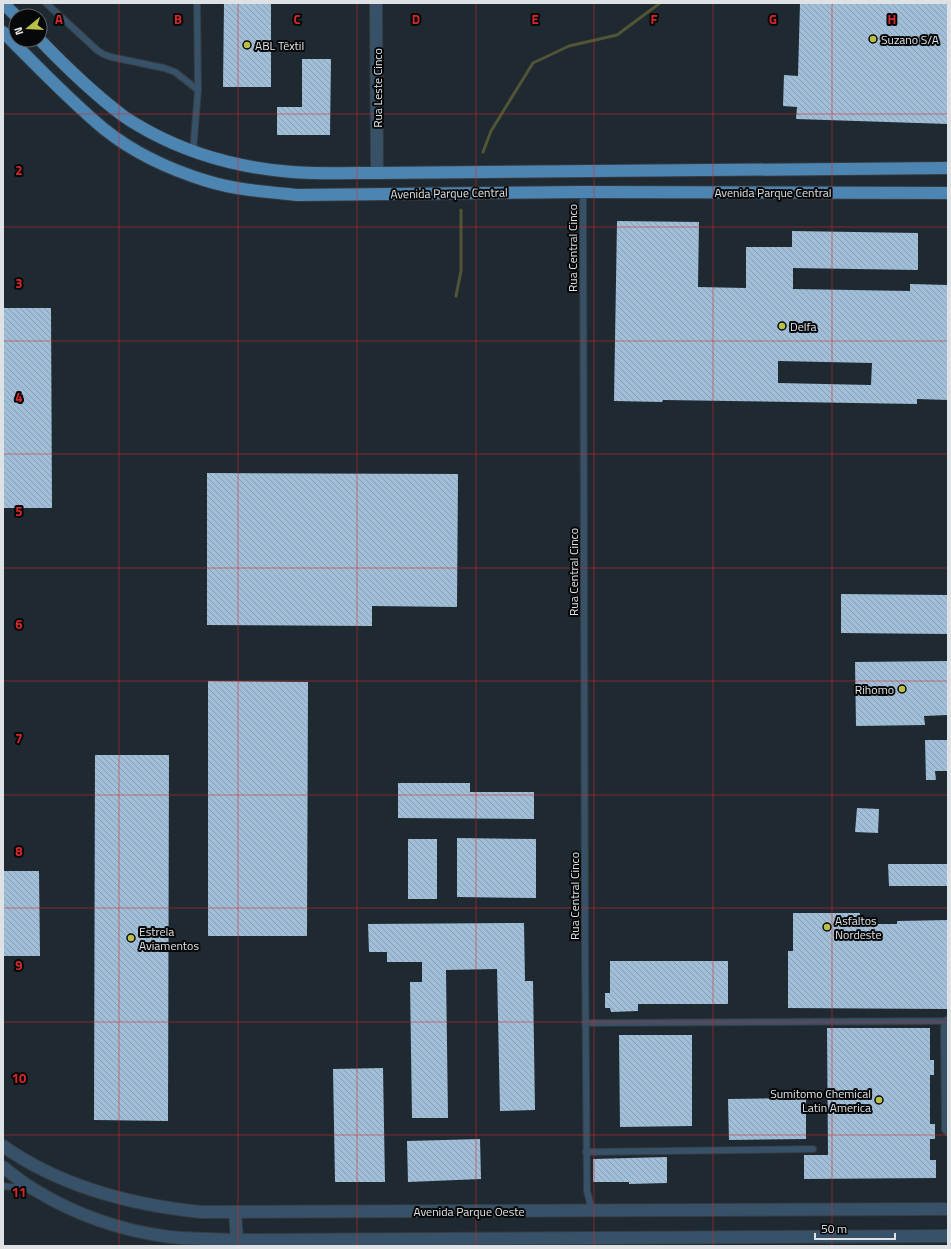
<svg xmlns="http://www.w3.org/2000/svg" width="951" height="1249" font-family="'Titillium Web',sans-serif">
<defs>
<pattern id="building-back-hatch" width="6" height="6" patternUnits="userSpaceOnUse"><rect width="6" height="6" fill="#a0bed7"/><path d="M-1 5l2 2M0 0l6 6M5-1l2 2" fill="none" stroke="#89a0b2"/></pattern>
</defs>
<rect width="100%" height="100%" fill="#1a1f23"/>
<path fill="#1f2931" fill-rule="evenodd" d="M3,3H948V1246H3ZM16,16H40V40H16Z"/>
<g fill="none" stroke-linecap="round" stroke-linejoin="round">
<g stroke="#525535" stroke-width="3">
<polyline points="483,152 491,131 533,63 569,46 617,35 660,3"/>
<polyline points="456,296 461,271 461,210"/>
</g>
</g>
<g fill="url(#building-back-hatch)" fill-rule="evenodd">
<polygon points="224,3 271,3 271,87 223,87"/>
<polygon points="800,3 948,3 948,124 796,119 797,107 783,106 784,75 798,76"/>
<polygon points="302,59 331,59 330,135 277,135 277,107 302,107"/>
<path d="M617,221L699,222L698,287L746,288V247H792V231L918,233V270L793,268V289L910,291V284L948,285V400L917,399V404L663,400L662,402L614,401ZM778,361L872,363L871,385L778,383Z"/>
<polygon points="3,308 51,308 52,508 3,508"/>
<polygon points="207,473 458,474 457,607 372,606 372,626 207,625"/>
<polygon points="841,594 948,595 948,634 841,633"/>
<polygon points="948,661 948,715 924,716 925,725 856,726 855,662"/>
<polygon points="208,681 308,682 307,936 208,936"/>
<polygon points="925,740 948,740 948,771 935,771 936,780 926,780"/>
<polygon points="95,755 169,755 168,1121 94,1120"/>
<polygon points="398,783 470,783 470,792 534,792 534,819 398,818"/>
<polygon points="857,808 879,809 878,833 855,832"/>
<polygon points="457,838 536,839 536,898 457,897"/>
<rect x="408" y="839" width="29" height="60"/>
<polygon points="888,864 948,864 948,886 889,886"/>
<polygon points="3,871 39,871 40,956 3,956"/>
<polygon points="793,913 860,913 860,924 897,924 897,921 948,920 948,1009 788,1008 788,951 793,951"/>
<polygon points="524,923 525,981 533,981 535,1110 500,1111 497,969 446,970 448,1118 412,1118 410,982 422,982 422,962 387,962 387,952 369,952 368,924"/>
<polygon points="610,961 728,961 728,1004 638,1004 638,1011 611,1012 610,1008 605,1008 605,993 610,993"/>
<polygon points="827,1028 930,1028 930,1060 934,1060 934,1075 930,1075 930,1124 935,1124 935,1139 930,1139 930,1160 936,1160 936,1178 804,1179 804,1155 828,1155"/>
<polygon points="619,1035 692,1035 692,1126 620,1127"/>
<polygon points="383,1068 385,1182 335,1182 333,1069"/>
<polygon points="806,1098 806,1139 729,1140 728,1099"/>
<polygon points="480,1139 481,1179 408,1182 407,1141"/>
<polygon points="667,1157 667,1183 629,1184 629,1182 593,1182 593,1159"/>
</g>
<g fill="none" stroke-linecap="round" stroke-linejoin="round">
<g stroke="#363a3e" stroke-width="8">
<g id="service">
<polyline points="46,3 97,50 103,54 111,57 164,68 175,72 198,90"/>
<polyline points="193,152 198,90 197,3"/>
<polyline points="583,192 585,951 587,1191 592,1211"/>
<polyline points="945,1021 944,1029 945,1130 948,1133"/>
<polyline points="585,1023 945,1021 948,1019"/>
<polyline points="586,1152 813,1149"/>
<polyline points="3,1186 29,1189"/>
</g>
</g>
<g stroke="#363a3e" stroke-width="14">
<polyline id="minor" points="376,3 377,173"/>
</g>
<g stroke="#363a3e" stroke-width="14">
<g id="tertiary">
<path d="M3,1146C61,1187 132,1205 201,1212L948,1209"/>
<path d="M3,1167C13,1175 24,1184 35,1190C76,1215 123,1231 170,1237C192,1239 215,1239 237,1240L948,1236"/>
<polyline points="235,1212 237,1240"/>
</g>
</g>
<g stroke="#363a3e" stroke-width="14">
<g id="primary">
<polyline points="3,3 16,16"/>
<path d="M3,32C36,65 68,99 104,129C134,153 171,170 207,181C236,190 267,192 297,195L583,192L948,193"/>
<path d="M40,40C65,66 93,93 122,115C130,121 139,126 148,131C192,155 242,168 292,172C319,174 350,173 377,173L948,168"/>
</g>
</g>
<use href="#service" stroke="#375268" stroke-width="6"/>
<use href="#minor" stroke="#375268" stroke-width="12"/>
<use href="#tertiary" stroke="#375268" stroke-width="12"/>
<use href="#primary" stroke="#4c85b2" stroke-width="12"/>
</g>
<path fill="none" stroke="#d62828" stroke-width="1" stroke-opacity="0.55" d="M119,3V1246M238,3V1246M357,3V1246M476,3V1246M594,3V1246M713,3V1246M832,3V1246M3,114H948M3,227H948M3,341H948M3,454H948M3,568H948M3,681H948M3,795H948M3,908H948M3,1022H948M3,1135H948"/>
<g fill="#bac045" stroke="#07080a" stroke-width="1.5">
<circle cx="873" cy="39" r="4"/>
<circle cx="247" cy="45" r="4"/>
<circle cx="782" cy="326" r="4"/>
<circle cx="902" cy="689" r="4"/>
<circle cx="827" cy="927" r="4"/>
<circle cx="131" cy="938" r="4"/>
<circle cx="879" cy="1100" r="4"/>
</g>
<g text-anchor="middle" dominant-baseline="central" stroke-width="4" stroke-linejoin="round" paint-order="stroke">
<g font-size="12" fill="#dfe2e5" stroke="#07080a" text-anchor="start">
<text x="881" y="39">Suzano S/A</text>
<text x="255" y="45">ABL Têxtil</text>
<text x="790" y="326">Delfa</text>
<text x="894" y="689" text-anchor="end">Rihomo</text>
<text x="835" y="920">Asfaltos<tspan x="835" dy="14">Nordeste</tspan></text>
<text x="139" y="931">Estrela<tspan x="139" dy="14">Aviamentos</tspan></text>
<text x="871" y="1093" text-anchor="end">Sumitomo Chemical<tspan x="871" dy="14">Latin America</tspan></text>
</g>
<g font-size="12" fill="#dfe2e5" stroke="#07080a">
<text transform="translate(377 88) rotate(-90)">Rua Leste Cinco</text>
<text x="773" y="192">Avenida Parque Central</text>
<text transform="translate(449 193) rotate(-1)">Avenida Parque Central</text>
<text transform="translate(572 248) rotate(-90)">Rua Central Cinco</text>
<text transform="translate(573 572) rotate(-90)">Rua Central Cinco</text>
<text transform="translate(574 896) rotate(-90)">Rua Central Cinco</text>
<text x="469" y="1211">Avenida Parque Oeste</text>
</g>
</g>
<g font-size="13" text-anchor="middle" font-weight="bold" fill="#d62828" stroke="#07080a" stroke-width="4" stroke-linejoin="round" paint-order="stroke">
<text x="59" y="24">A</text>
<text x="178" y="24">B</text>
<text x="297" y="24">C</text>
<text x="416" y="24">D</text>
<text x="535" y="24">E</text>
<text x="654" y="24">F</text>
<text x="773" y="24">G</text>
<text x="892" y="24">H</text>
<text x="19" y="175">2</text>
<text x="19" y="288">3</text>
<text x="19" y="402">4</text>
<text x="19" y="516">5</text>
<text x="19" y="629">6</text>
<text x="19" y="743">7</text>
<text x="19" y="856">8</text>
<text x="19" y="970">9</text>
<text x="19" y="1083">10</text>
<text x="19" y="1197">11</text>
</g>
<rect width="951" height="1249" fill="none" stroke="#dfe2e5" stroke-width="8"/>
<g transform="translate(28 28) rotate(252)"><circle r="19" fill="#07080a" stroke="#5d5f62"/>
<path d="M0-3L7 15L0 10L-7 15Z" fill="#bac045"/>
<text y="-6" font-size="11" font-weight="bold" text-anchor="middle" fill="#dfe2e5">N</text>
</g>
<path d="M815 1233v6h80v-6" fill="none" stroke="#dfe2e5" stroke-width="2"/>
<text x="821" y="1233" font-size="12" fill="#dfe2e5" stroke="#07080a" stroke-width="3" paint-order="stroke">50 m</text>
</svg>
